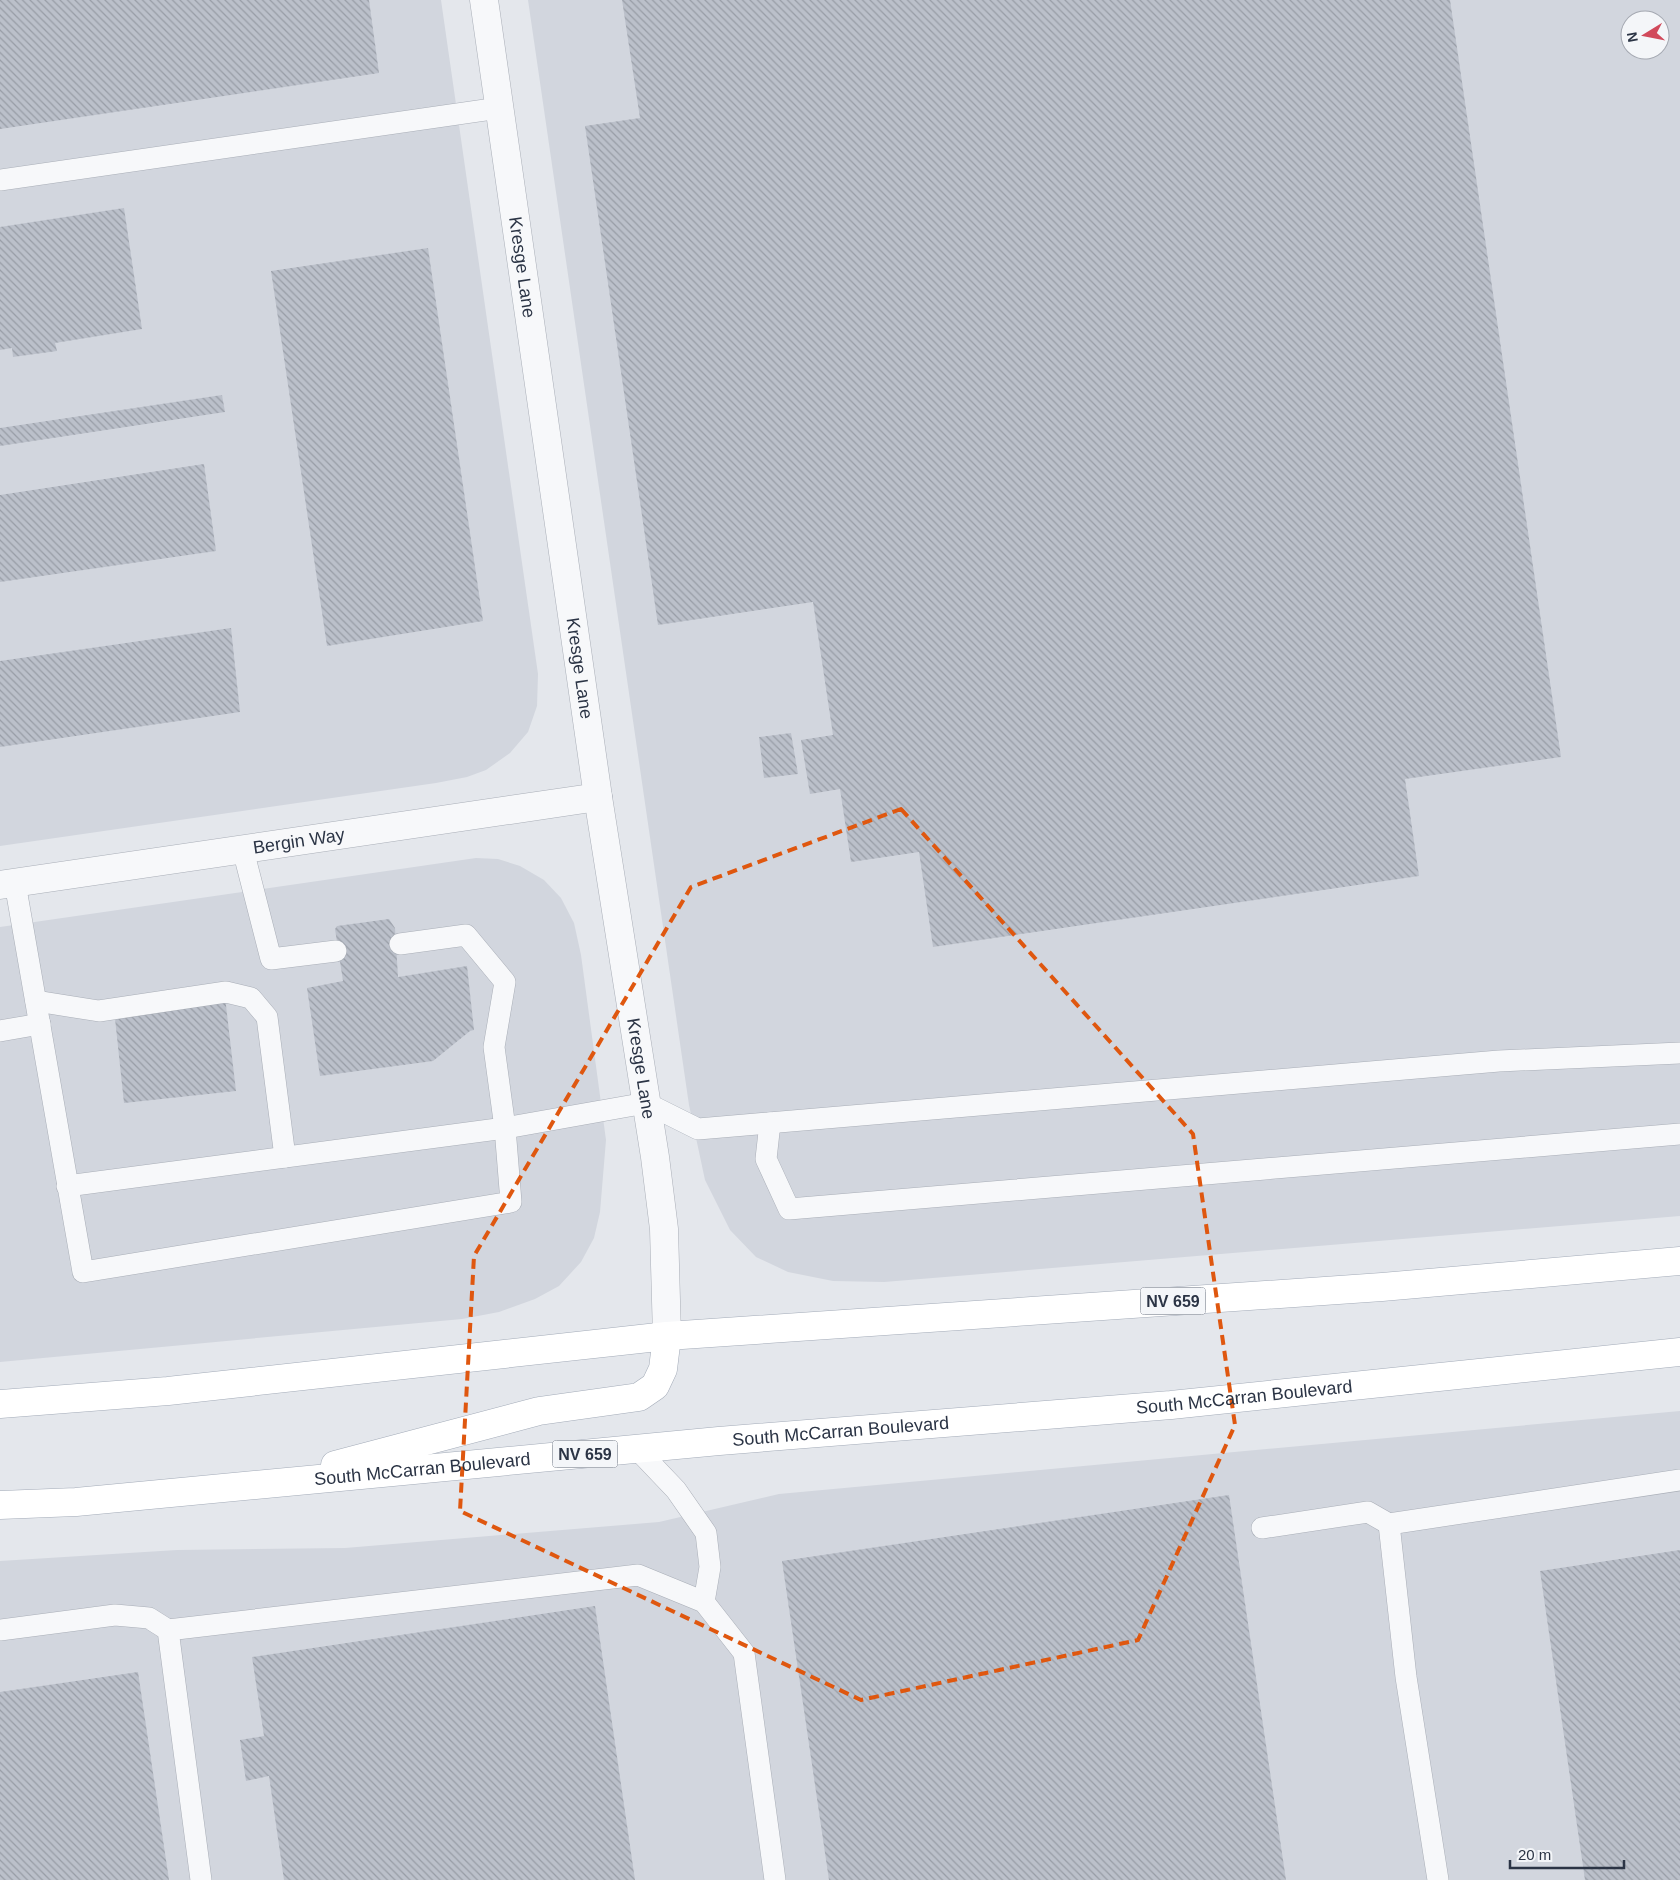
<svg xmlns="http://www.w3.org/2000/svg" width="1680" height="1880" font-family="Helvetica,sans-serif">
<defs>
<pattern id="building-back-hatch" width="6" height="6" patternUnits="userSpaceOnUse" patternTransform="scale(1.25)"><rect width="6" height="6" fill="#bbc0ca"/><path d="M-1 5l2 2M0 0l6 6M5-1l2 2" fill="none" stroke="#989da6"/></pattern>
</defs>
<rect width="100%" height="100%" fill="#e4e7ec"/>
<g fill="#d2d6de" fill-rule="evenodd">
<polygon points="0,0 441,0 538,674 537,706 528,732 510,753 486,770 467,777 436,783 0,846"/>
<path d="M528,0H1680V1216L884,1282L833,1281L788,1272L756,1257L730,1230L705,1180L689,1105ZM1630,20H1660V50H1630Z"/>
<polygon points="476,858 498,859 520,866 544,880 561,898 574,923 581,955 606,1140 600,1212 594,1238 581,1262 559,1286 535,1299 499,1312 462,1319 0,1362 0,927"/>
<polygon points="1680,1411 1680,1880 0,1880 0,1561 177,1550 345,1548 659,1522 779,1494"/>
</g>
<g fill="url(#building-back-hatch)">
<polygon points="0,0 369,0 379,73 0,129"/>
<polygon points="622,0 1450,0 1561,757 1405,779 1419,876 933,947 919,852 851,862 840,789 810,794 801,740 833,735 813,602 658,625 585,126 640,118"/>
<polygon points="124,208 142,329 55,343 57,351 13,357 12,348 0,350 0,227"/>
<polygon points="428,248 483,621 327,646 271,271"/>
<polygon points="222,395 225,412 0,446 0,428"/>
<polygon points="204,464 216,551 0,582 0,495"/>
<polygon points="231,628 240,712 0,747 0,661"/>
<polygon points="791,733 798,774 764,778 759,737"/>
<polygon points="389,919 395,928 398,977 467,966 474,1030 470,1031 433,1061 320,1076 307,988 343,981 335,929 337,926"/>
<polygon points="225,997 236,1091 124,1103 114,1009"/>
<polygon points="1229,1495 1286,1880 829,1880 782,1561"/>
<polygon points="1680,1550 1680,1880 1585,1880 1540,1571"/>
<polygon points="595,1606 635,1880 284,1880 269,1776 246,1781 240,1740 264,1736 252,1657"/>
<polygon points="138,1672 169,1880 0,1880 0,1692"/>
</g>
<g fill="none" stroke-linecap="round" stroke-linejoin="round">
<g stroke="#a9aeb7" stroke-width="22">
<g id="service">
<polyline points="0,180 499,108"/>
<polyline points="243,850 271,959 336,951"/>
<polyline points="15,883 83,1272 511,1202 505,1128 494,1047 505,982 466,935 400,944"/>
<polyline points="36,1001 99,1011 226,992 251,998 267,1017 285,1157"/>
<polyline points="0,1031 40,1024"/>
<polyline points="770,1123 766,1159 789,1209 1680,1134"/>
<polyline points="67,1186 505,1128 646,1103 698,1129 1499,1061 1680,1053"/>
<polyline points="637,1449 676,1490 706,1533 710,1567 704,1602"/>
<polyline points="1262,1528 1368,1512 1389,1524"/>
<polyline points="0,1630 115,1615 149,1618 168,1630 201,1880"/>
<polyline points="168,1630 638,1575 704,1602 744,1653 775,1880"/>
<polyline points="1438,1880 1406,1677 1389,1524 1680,1480"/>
</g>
</g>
<g stroke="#a9aeb7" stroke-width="29">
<g id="minor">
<path id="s1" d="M484,0L598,797L655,1157L664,1229L667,1336"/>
<path id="s2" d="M0,885L598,797"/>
</g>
</g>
<g stroke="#a3abb8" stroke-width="29">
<g id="primary">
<polyline points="0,1404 168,1391 667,1336 1382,1287 1680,1261"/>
<polyline points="335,1465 539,1411 639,1397 655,1386 663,1369 667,1336"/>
<path id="s3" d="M0,1505L76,1502L719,1441L1171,1405L1680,1352"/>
</g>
</g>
<use href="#service" stroke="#f7f8fa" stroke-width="21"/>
<use href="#minor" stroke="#f7f8fa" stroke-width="28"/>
<use href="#primary" stroke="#fff" stroke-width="28"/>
</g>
<path fill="none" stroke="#df570f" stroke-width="4" stroke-dasharray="10 6" stroke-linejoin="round" d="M901,809L1193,1134L1235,1425L1138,1640L861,1700L460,1511L474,1256L691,887Z"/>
<g text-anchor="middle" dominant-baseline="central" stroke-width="4" stroke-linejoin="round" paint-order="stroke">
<g fill="#f4f6f9" stroke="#676e7b" stroke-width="1">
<rect x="1140.5" y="1287.5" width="65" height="27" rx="4"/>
<rect x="552.5" y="1440.5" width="65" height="27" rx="4"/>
</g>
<g font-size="16" font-weight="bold" fill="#2b3445">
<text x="1173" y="1301">NV 659</text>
<text x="585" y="1454">NV 659</text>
</g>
<g font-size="18" fill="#2b3445" stroke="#f4f6f9">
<text stroke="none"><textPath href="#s1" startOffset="270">Kresge Lane</textPath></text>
<text stroke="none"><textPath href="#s1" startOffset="675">Kresge Lane</textPath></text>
<text stroke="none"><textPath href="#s2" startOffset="302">Bergin Way</textPath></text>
<text stroke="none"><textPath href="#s1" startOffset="1080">Kresge Lane</textPath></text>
<text stroke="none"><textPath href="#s3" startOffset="1249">South McCarran Boulevard</textPath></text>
<text stroke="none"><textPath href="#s3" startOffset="844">South McCarran Boulevard</textPath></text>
<text stroke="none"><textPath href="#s3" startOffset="424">South McCarran Boulevard</textPath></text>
</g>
</g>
<g transform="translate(1645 35) rotate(260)"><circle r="24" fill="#f4f6f9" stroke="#a4a8b1"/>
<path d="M0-4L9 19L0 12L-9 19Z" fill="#d1495b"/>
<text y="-8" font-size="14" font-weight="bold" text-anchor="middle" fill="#2b3445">N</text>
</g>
<path d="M1510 1860v8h114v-8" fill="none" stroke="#2b3445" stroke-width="2.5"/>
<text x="1518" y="1860" font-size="15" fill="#2b3445" stroke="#f4f6f9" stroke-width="4" paint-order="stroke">20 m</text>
</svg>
